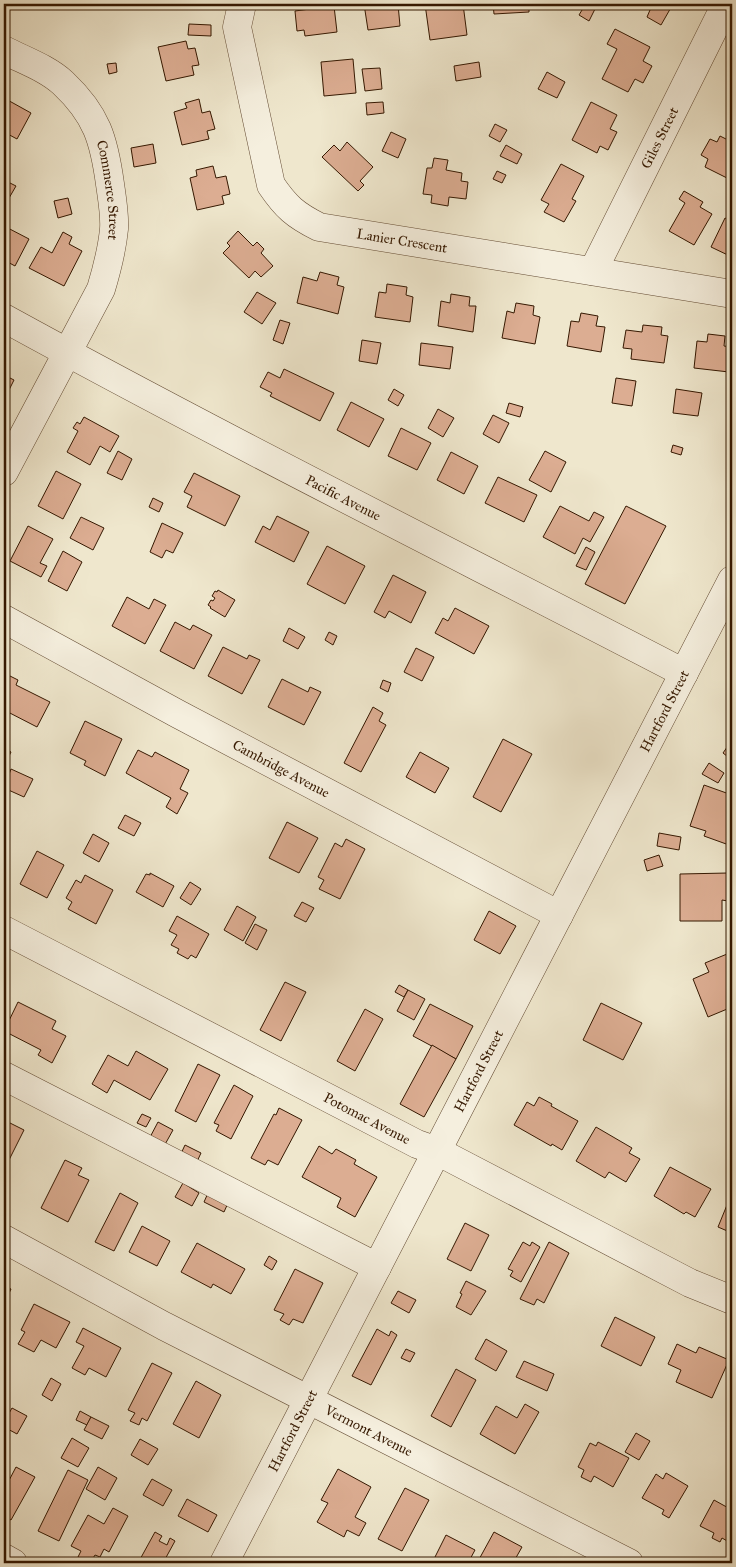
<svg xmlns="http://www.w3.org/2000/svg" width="736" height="1567" font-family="'IM FELL Great Primer',serif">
<rect width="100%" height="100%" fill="#efe7cd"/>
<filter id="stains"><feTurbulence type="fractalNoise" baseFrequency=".004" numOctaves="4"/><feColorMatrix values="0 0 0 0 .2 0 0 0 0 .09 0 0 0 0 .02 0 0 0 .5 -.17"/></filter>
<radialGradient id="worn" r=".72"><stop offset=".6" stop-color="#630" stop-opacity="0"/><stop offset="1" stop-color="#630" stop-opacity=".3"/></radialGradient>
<g fill="#dcad92" stroke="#351801">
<polygon points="309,4 327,4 327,7 334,6 337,32 305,36 304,30 297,31 295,11 310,9"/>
<polygon points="364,4 398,4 400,26 368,30"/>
<polygon points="425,4 463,4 467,35 430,40"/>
<polygon points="493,4 529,4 529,12 494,14"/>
<polygon points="642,4 673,4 661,25 647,17 650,10 641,5"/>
<polygon points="585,5 595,9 589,21 579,15"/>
<polygon points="189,24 211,25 211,36 188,35"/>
<polygon points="615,29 650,47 643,61 652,66 643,83 635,79 628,92 602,79 617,49 607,44"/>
<polygon points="186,41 188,49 195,48 199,65 192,66 194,75 166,81 158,47"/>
<polygon points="353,59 356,93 324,96 321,62"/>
<polygon points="479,62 481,77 456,81 454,66"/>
<polygon points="116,63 117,72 109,74 107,64"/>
<polygon points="380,68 382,89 365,91 362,69"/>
<polygon points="547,72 565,82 557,98 538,89"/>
<polygon points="4,98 31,113 17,139 4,132"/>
<polygon points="199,99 202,113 210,111 215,129 207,131 209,139 182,145 174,112 187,108 185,103"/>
<polygon points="383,102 384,113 367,115 366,103"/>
<polygon points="591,102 617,115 610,129 617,132 608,150 600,146 597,153 572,140"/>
<polygon points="495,124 507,130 500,142 489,136"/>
<polygon points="391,132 406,139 398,158 382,151"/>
<polygon points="720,136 732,142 732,173 729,179 705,167 708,159 701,155 710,139 717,142"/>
<polygon points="347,142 373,167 360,181 364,185 358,191 322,157 334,145 340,151"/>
<polygon points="153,144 156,163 134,167 131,148"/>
<polygon points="506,145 522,154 517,164 500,156"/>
<polygon points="434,158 448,160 446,170 462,173 461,181 468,182 466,199 449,197 448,206 431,203 432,195 423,194 427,168 432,168"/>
<polygon points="561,164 584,176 572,199 576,201 564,222 544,212 549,204 541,200"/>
<polygon points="213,166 216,178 226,176 230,194 222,196 224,204 197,210 190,178 197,176 196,170"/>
<polygon points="497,171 506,175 502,183 493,179"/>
<polygon points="4,180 16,186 5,205 4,204"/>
<polygon points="684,191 703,202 700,207 712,214 694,245 669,231 685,203 679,199"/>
<polygon points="68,198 72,214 58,218 54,201"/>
<polygon points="725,218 732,221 732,257 711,247"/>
<polygon points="4,226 29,239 15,266 4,260"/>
<polygon points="238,231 253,246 257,242 264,249 261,253 273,266 261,277 255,271 249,278 223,253 230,246 227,243"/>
<polygon points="63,232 72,237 69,244 82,251 64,286 29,268 41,247 52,253"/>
<polygon points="320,272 339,277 337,285 344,287 338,314 297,303 303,277 317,281"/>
<polygon points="387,284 407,287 406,295 413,297 410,322 375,317 379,292 386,293"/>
<polygon points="257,292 276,303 262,324 244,312"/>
<polygon points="451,294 470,297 469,306 476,306 473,332 438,326 441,301 450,303"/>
<polygon points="516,303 534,306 533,315 540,317 535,344 502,338 507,311 514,313"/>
<polygon points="581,313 598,316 596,326 605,327 601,352 567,346 571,321 579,322"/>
<polygon points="280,320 290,323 283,344 273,340"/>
<polygon points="643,325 662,327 661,335 668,336 664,363 631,359 632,349 623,348 626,330 642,332"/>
<polygon points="708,334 725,336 724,346 732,347 729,372 694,368 697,341 707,342"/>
<polygon points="362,340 381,343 377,364 359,361"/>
<polygon points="421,343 453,347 450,369 419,365"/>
<polygon points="284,369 334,393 320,421 270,396 272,393 260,387 268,372 280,378"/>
<polygon points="4,375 14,380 4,400"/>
<polygon points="616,378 636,381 632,406 612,403"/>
<polygon points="394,389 404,395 398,406 388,400"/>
<polygon points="676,389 702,393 698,416 673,413"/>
<polygon points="351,402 384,419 369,447 337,430"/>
<polygon points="509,403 523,407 520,417 506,413"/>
<polygon points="438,409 454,418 443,437 428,428"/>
<polygon points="493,415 509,423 499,443 483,434"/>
<polygon points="84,417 119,436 110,452 100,446 90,465 67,452 78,431 73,428 77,422 80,424"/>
<polygon points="401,428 431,443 417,470 388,456"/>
<polygon points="673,445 683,448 681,455 671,452"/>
<polygon points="118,451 132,459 122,480 107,473"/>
<polygon points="545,451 566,462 551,492 529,480"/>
<polygon points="451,452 478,466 464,494 437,480"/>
<polygon points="56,471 81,484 63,519 38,506"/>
<polygon points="194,473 240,496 225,526 187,507 192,496 184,492"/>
<polygon points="498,477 537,495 524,522 485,503"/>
<polygon points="153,498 163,503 159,512 149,507"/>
<polygon points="560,506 589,521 594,512 604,517 590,542 583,538 575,554 543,537"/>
<polygon points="626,506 666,526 625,604 585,584"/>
<polygon points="277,516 309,532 294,562 255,542 263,526 270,530"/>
<polygon points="81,517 104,528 93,550 70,538"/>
<polygon points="162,523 183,533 173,553 166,550 162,558 150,552"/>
<polygon points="28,526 53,539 40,563 47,566 41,577 10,561"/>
<polygon points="327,546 365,566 345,604 307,584"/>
<polygon points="586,547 595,552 586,570 576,566"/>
<polygon points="63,551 82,562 67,591 48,581"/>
<polygon points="393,575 426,592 411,623 389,611 385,618 374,612"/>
<polygon points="218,590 235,600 225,617 210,608 211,607 208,605 211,600 213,601 215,598 212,596 215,591 217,592"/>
<polygon points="127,597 149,609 154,599 166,605 145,644 112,626"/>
<polygon points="455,608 489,626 474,654 435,633 443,618 448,621"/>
<polygon points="175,622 190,630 193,625 212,635 194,669 160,651"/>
<polygon points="289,628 305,637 298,649 283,641"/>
<polygon points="329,632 337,636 333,645 325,640"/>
<polygon points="223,647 247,659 249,655 260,660 242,694 208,676"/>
<polygon points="416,648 434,657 422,681 404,672"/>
<polygon points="4,673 18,680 16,685 50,702 37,727 4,710"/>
<polygon points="282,679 308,692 310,687 321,692 304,725 268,707"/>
<polygon points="383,680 391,683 388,692 380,688"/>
<polygon points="373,707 383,713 379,721 386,725 361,772 344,763"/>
<polygon points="85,721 122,739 105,776 84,765 86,761 70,753"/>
<polygon points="503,739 532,754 501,812 473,797"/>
<polygon points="732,740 732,760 723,753"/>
<polygon points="4,748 11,752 4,766"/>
<polygon points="138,750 152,757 155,752 189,770 180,789 188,793 177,814 166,807 171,798 126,773"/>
<polygon points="420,752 449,768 435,793 406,777"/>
<polygon points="709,763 724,773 718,783 702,774"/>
<polygon points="11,769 33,779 24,797 4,788"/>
<polygon points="704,785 732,795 732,836 729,845 704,836 706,831 690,826"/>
<polygon points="125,815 141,823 134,836 118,828"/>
<polygon points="287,822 318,838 299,873 269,858"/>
<polygon points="659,833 681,837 679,850 657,846"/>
<polygon points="93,834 109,843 99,862 83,853"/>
<polygon points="346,839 365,849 340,899 319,889 324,880 318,877 335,843 342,847"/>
<polygon points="37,851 64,865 47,898 20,884"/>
<polygon points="659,855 663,866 647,871 644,860"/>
<polygon points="150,873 174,886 163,907 136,892 146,874 150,875"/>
<polygon points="728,873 728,901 722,900 722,921 680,921 680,874"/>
<polygon points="85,875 113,890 96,924 68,909 72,902 66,898 76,880 81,883"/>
<polygon points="190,882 201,889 191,905 180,898"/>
<polygon points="302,902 314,908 306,922 294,916"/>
<polygon points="237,906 256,917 243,941 224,930"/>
<polygon points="489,911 516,926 500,954 474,940"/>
<polygon points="177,916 209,934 196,958 191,955 188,959 177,953 179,949 171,945 177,935 169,931"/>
<polygon points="255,924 267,930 257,950 245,943"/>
<polygon points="732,952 732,1007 708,1017 693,979 709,972 705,963"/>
<polygon points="285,982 306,992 281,1041 260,1030"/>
<polygon points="399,985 408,990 404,997 395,992"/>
<polygon points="408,990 425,999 414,1020 397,1011"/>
<polygon points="18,1002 56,1021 52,1029 66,1036 52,1063 38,1055 41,1050 4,1031"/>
<polygon points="601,1003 642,1023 623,1060 583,1040"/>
<polygon points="430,1004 473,1026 456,1059 413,1036"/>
<polygon points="365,1009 383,1019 355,1071 337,1061"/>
<polygon points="432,1045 456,1059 424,1117 400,1104"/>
<polygon points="136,1051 168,1069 150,1100 114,1080 107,1093 92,1084 108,1055 128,1066"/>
<polygon points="198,1064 220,1075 196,1122 175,1111"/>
<polygon points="234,1085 253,1096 231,1139 216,1131 219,1125 214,1123"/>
<polygon points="539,1097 552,1104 551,1106 578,1121 562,1150 552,1144 551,1146 514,1125 527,1102 534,1106"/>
<polygon points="279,1108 302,1120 278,1165 268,1160 265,1165 251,1158 274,1114 276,1115"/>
<polygon points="142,1114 151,1118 146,1127 137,1123"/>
<polygon points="6,1121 24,1130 4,1170 4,1126"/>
<polygon points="158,1122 173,1130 163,1148 148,1141"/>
<polygon points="596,1127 632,1148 629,1153 640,1159 626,1182 609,1172 605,1178 576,1161"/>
<polygon points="185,1145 201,1153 194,1168 178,1160"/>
<polygon points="319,1146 332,1154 336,1149 356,1160 354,1164 377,1177 355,1217 337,1207 341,1198 302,1177"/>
<polygon points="65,1160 82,1168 78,1175 89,1180 68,1222 41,1208"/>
<polygon points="670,1167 711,1189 695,1217 686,1212 684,1214 654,1196"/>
<polygon points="183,1183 199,1193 192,1206 175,1197"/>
<polygon points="120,1193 138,1203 114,1251 95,1242"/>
<polygon points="208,1193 228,1203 224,1212 204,1202"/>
<polygon points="727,1205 732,1208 732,1233 718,1227"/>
<polygon points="465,1223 489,1235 471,1271 447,1259"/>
<polygon points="142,1226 170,1241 157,1266 129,1252"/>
<polygon points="523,1242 530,1246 532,1242 540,1247 521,1282 510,1276 513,1271 508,1269"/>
<polygon points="549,1242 569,1253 544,1303 537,1299 534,1305 520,1299"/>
<polygon points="197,1243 245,1269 231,1294 213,1284 211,1288 181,1272"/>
<polygon points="269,1256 277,1261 272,1270 264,1265"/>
<polygon points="295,1269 323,1283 303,1323 293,1319 289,1325 280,1320 284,1314 274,1310"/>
<polygon points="4,1278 9,1281 6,1287 11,1289 4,1304"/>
<polygon points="466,1281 486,1291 471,1315 456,1307 462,1294 460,1293"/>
<polygon points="398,1291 416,1300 409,1313 391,1303"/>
<polygon points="34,1304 70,1322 56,1348 41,1340 34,1352 18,1344 25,1332 21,1330"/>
<polygon points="615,1317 655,1337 641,1366 601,1346"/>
<polygon points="83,1328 121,1348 106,1377 89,1368 85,1375 72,1368 84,1346 76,1342"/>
<polygon points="377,1329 389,1336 391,1331 397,1335 371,1385 352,1376"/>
<polygon points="486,1339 507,1351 496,1371 475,1359"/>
<polygon points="677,1344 696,1353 699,1347 729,1360 712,1398 676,1382 681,1370 668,1364"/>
<polygon points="406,1349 415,1353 410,1362 401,1358"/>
<polygon points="524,1361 554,1374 547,1391 516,1377"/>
<polygon points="152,1363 172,1373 147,1421 142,1418 139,1425 130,1421 135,1413 128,1410"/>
<polygon points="456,1369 476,1380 451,1427 431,1416"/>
<polygon points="51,1378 61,1384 52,1401 42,1395"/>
<polygon points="196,1381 221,1395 199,1438 173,1424"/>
<polygon points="525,1404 539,1412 515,1454 480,1434 496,1406 517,1418"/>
<polygon points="12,1408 27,1416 17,1434 4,1427 4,1422"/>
<polygon points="80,1411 91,1417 87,1425 76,1420"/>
<polygon points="91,1417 109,1426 102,1439 84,1430"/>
<polygon points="636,1433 650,1441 639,1460 625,1452"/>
<polygon points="72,1438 89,1448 78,1467 61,1458"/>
<polygon points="140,1439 158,1449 148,1465 131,1455"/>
<polygon points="598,1442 629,1458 613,1487 594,1476 591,1482 581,1477 584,1470 578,1467 590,1443 596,1446"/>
<polygon points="16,1467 35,1477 11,1520 4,1516 4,1490"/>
<polygon points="98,1467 117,1478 105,1500 86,1489"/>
<polygon points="338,1469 371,1487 355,1517 366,1523 359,1536 347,1530 344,1537 317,1522 328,1503 321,1500"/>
<polygon points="68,1470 88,1480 59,1541 38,1531"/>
<polygon points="666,1473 688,1486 669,1518 662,1514 664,1510 642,1498 656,1474 663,1479"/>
<polygon points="152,1479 172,1490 163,1506 143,1495"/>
<polygon points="405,1488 429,1500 402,1551 378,1539"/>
<polygon points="187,1499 217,1515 208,1532 178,1516"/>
<polygon points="714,1500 732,1510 732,1535 729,1542 722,1538 720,1542 712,1538 714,1533 700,1526"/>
<polygon points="113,1508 128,1516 109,1552 104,1549 100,1557 95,1555 90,1563 78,1557 81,1551 71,1546 88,1515 104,1524"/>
<polygon points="155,1532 162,1536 159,1541 167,1545 170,1538 175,1541 163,1563 138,1563"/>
<polygon points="494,1532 522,1547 513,1563 477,1563"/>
<polygon points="446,1535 475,1550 468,1563 432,1563"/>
</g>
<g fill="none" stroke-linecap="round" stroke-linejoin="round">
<g stroke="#644c34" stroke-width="29">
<g id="minor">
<path id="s1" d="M242,4L237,27L271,185C286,207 295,215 319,227L732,294"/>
<path id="s2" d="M4,50C23,60 47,68 63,83C97,115 104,140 110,184C112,198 115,215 114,229C112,250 107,269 101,289L4,472"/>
<path id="s3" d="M593,271L726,4"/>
<path id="s4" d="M4,318C228,441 457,555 684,673"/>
<path id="s5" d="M4,619L178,714L559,915"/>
<path id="s6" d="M4,930L417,1144L437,1151L690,1283L732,1300"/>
<polyline points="4,1076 377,1267"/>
<path id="s7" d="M4,1239L164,1326L629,1563"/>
<polyline points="4,1558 13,1563"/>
<path id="s8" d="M224,1563L732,580"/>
</g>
</g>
<use href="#minor" stroke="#f5efde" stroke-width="28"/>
</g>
<g text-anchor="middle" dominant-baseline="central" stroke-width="5" stroke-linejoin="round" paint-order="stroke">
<g font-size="14" fill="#351801" stroke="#f5efde">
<text stroke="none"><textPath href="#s3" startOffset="149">Giles Street</textPath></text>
<text stroke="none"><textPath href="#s2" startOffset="188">Commerce Street</textPath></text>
<text stroke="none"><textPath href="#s1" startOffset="334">Lanier Crescent</textPath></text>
<text stroke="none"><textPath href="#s4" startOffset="384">Pacific Avenue</textPath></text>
<text stroke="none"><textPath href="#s8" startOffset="959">Hartford Street</textPath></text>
<text stroke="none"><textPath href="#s5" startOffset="315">Cambridge Avenue</textPath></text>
<text stroke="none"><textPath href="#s8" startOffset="554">Hartford Street</textPath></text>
<text stroke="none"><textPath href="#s6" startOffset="409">Potomac Avenue</textPath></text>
<text stroke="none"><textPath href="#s7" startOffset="412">Vermont Avenue</textPath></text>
<text stroke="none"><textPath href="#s8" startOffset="149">Hartford Street</textPath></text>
</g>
</g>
<rect width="736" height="1567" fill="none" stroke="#efe7cd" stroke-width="20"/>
<rect x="5" y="5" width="726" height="1557" fill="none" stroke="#351801" stroke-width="2.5"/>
<rect x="10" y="10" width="716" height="1547" fill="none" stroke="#351801"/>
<rect width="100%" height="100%" filter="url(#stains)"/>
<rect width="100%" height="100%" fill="url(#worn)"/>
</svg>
